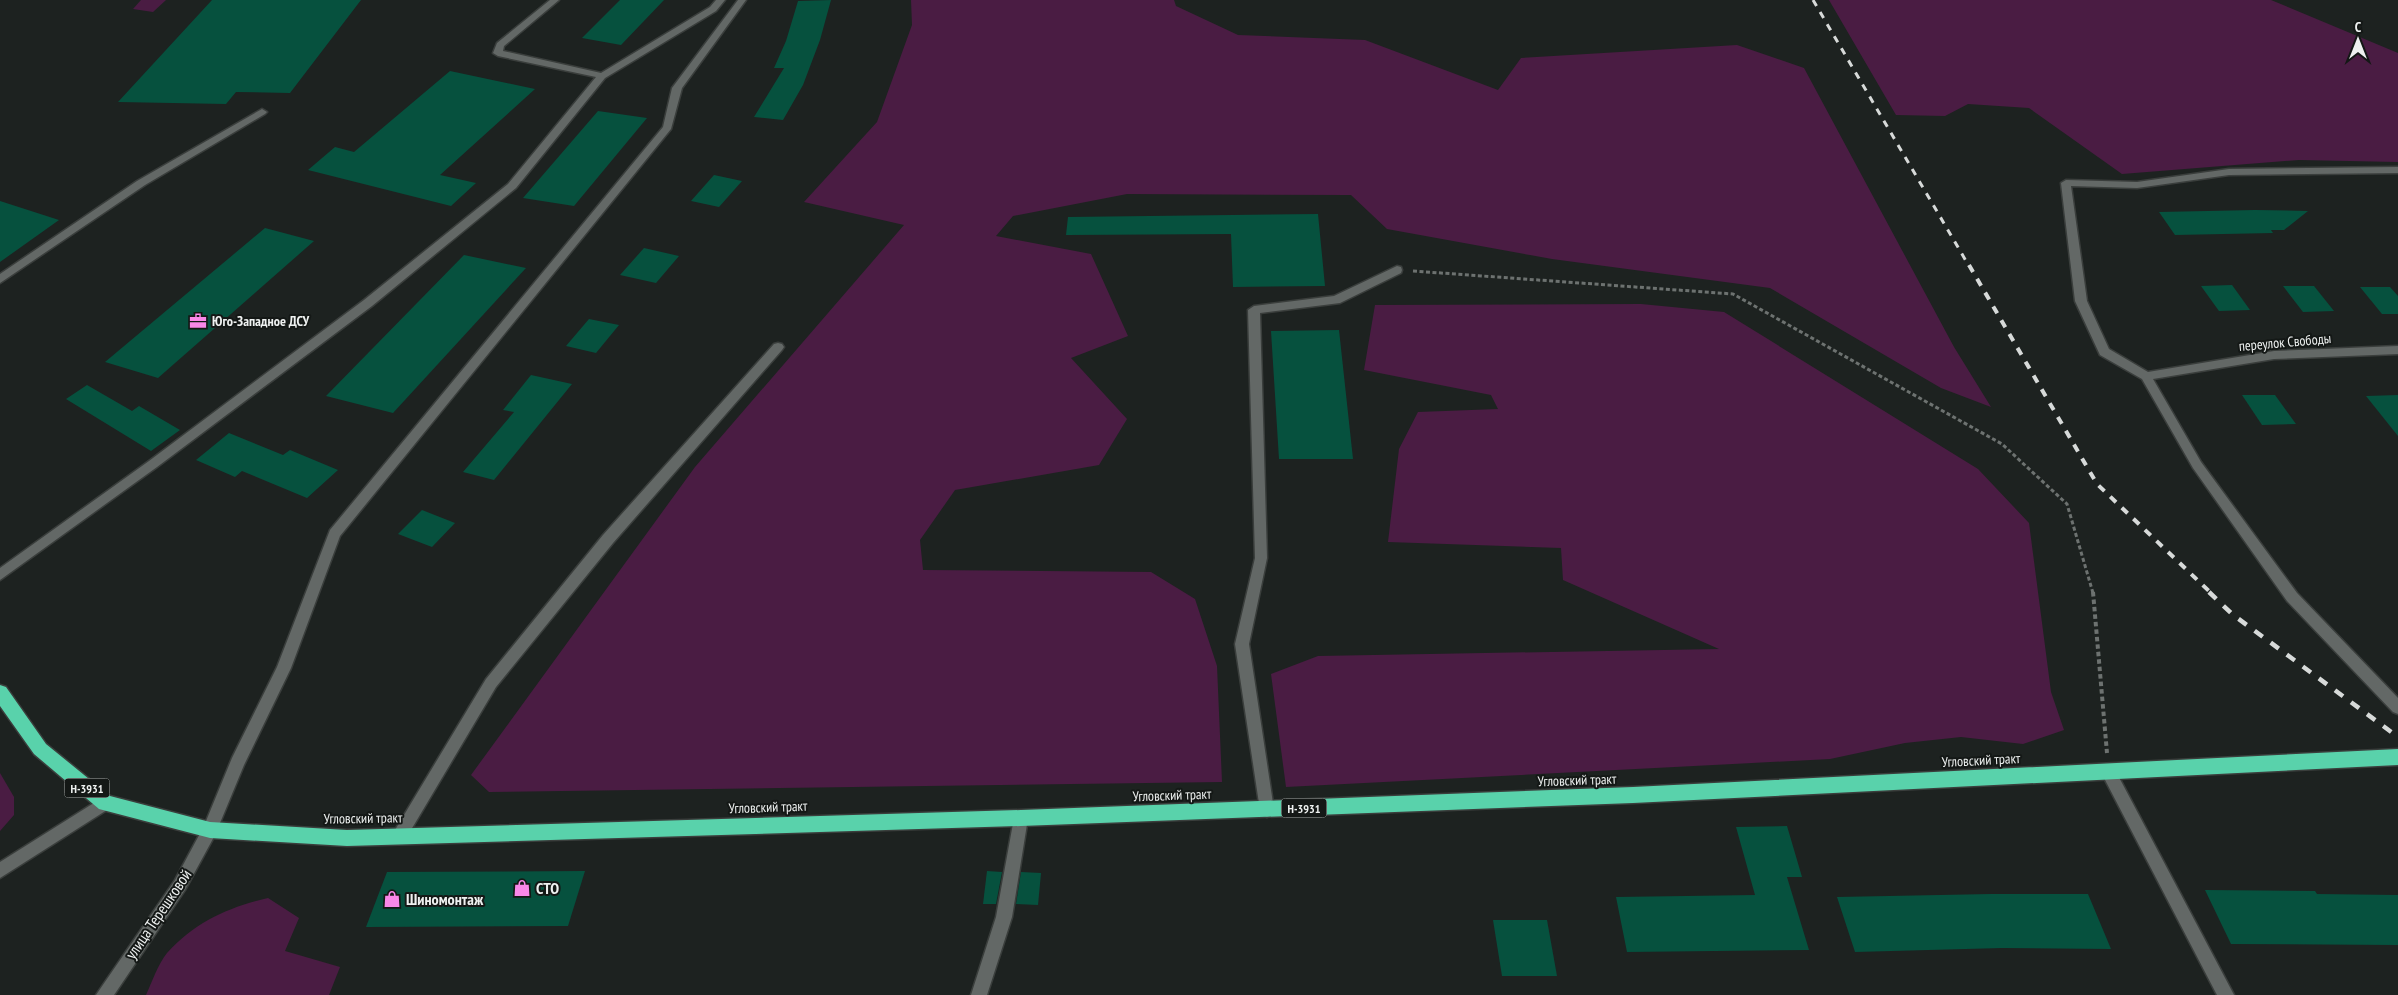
<svg xmlns="http://www.w3.org/2000/svg" width="2398" height="995" font-family="'PT Sans Narrow',sans-serif">
<rect width="100%" height="100%" fill="#1d2220"/>
<g fill="#4a1c43">
<polygon points="141,0 166,0 153,12 133,9"/>
<polygon points="911,0 1174,0 1176,6 1238,35 1365,40 1498,90 1521,58 1737,45 1804,68 1954,347 1991,407 1941,388 1770,288 1552,259 1387,229 1351,195 1127,194 1013,216 996,236 1091,254 1128,336 1071,358 1127,419 1099,465 955,490 920,540 923,570 1151,572 1195,599 1217,666 1222,782 489,792 471,775 695,467 904,225 804,202 877,122 912,25"/>
<polygon points="1829,0 2271,0 2398,53 2398,162 2299,160 2122,174 2029,108 1968,104 1945,116 1896,115"/>
<polygon points="1641,304 1724,312 1978,469 2029,523 2051,692 2064,730 2023,744 1961,737 1905,743 1830,759 1286,787 1271,674 1318,656 1719,649 1563,580 1561,548 1388,542 1399,449 1418,412 1498,409 1491,395 1364,370 1375,305"/>
<polygon points="0,773 14,797 14,815 0,831"/>
<path d="M268,898L299,918L285,951L340,967L329,995H146C152,982 158,964 167,953C195,922 229,907 268,898Z"/>
</g>
<g fill="#06513e">
<polygon points="212,0 361,0 290,93 236,92 226,104 118,102"/>
<polygon points="620,0 664,0 621,45 582,38"/>
<polygon points="831,0 820,40 803,85 783,120 754,117 784,68 774,68 786,41 798,1"/>
<polygon points="450,71 535,89 440,175 476,183 451,206 308,170 335,147 354,152"/>
<polygon points="598,111 647,118 574,206 523,198"/>
<polygon points="714,175 742,181 719,207 691,201"/>
<polygon points="0,201 59,220 0,262"/>
<polygon points="2255,210 2308,211 2284,230 2271,230 2273,233 2175,235 2159,212"/>
<polygon points="1318,214 1325,286 1233,287 1231,234 1066,235 1068,217"/>
<polygon points="265,228 314,241 158,378 105,362"/>
<polygon points="644,248 679,256 656,283 620,275"/>
<polygon points="464,255 526,268 393,413 326,396"/>
<polygon points="2232,285 2250,310 2219,311 2201,286"/>
<polygon points="2283,286 2314,286 2334,311 2303,312"/>
<polygon points="2360,287 2390,287 2398,296 2398,314 2382,314"/>
<polygon points="589,319 619,325 596,353 566,346"/>
<polygon points="1339,330 1353,459 1279,459 1271,331"/>
<polygon points="531,375 572,384 494,480 463,472 514,412 503,410"/>
<polygon points="87,385 132,411 139,406 180,430 151,451 66,399"/>
<polygon points="2242,395 2275,395 2296,424 2262,425"/>
<polygon points="2398,395 2398,436 2366,396"/>
<polygon points="229,433 283,455 290,450 338,470 307,498 242,471 235,477 196,460"/>
<polygon points="422,510 455,523 432,547 398,534"/>
<polygon points="1787,826 1802,877 1787,877 1809,950 1627,952 1616,897 1755,895 1736,827"/>
<polygon points="585,871 568,926 366,927 387,872"/>
<polygon points="987,871 1002,872 996,904 983,904"/>
<polygon points="1021,872 1041,873 1038,905 1016,904"/>
<polygon points="2205,890 2315,891 2317,894 2398,895 2398,945 2231,944"/>
<polygon points="1991,894 2088,894 2111,949 2002,948 1855,952 1837,897"/>
<polygon points="1493,920 1547,920 1557,976 1502,976"/>
</g>
<g fill="none" stroke-linecap="round" stroke-linejoin="round">
<g stroke="#3a3e3c" stroke-width="3">
<g id="lane">
<polygon points="550,0 559,0 504,46 503,51 601,73 710,7 716,0 725,0 716,11 605,78 516,188 372,306 157,467 0,580 0,568 149,461 364,300 508,184 596,77 498,56 493,53 497,43"/>
<polygon points="262,109 267,112 265,114 145,185 0,283 0,274 137,181"/>
<polygon points="1397,266 1401,267 1402,270 1401,273 1340,303 1260,313 1267,558 1249,644 1274,810 1272,815 1267,817 1262,815 1260,810 1235,644 1255,558 1248,310 1254,306 1334,296"/>
<polygon points="778,343 782,344 784,347 782,350 613,543 496,687 405,840 400,842 395,840 392,835 395,830 486,679 603,535 774,344"/>
<polygon points="2108,764 2113,766 2234,995 2217,995 2103,776 2101,771 2103,766"/>
<polygon points="105,796 110,798 112,803 110,808 0,878 0,862"/>
<polygon points="1021,811 1026,813 1028,818 1012,917 987,995 971,995 996,917 1014,818 1016,813"/>
</g>
</g>
<g stroke="#3a3e3c" stroke-width="3">
<g id="street">
<polygon points="738,0 746,0 682,88 671,129 340,536 291,668 244,765 215,835 185,890 114,995 96,995 175,880 204,826 232,758 277,667 330,530 663,127 672,88"/>
<polygon points="2398,167 2398,173 2229,175 2137,188 2071,186 2087,301 2109,349 2148,372 2274,351 2398,346 2398,354 2274,359 2153,379 2201,462 2297,593 2398,698 2398,714 2393,712 2287,601 2193,468 2142,379 2100,355 2075,301 2061,183 2066,180 2137,182 2229,169"/>
</g>
</g>
<g stroke="#3a3e3c" stroke-width="3">
<polygon id="highway" points="0,685 6,687 46,744 110,796 210,822 347,830 1021,810 1633,787 2398,749 2398,765 1633,803 1021,826 347,846 210,838 99,809 34,754 0,706"/>
</g>
<polyline stroke="#6d7270" stroke-width="3" stroke-dasharray="4 2.5" stroke-linecap="butt" points="1413,271 1733,294 2002,444 2067,504 2093,593"/>
<polyline stroke="#6d7270" stroke-width="4" stroke-dasharray="4.5 3" stroke-linecap="butt" points="2093,592 2107,753"/>
<use href="#lane" fill="#636866" fill-rule="evenodd"/>
<use href="#street" fill="#636866" fill-rule="evenodd"/>
<use href="#highway" fill="#59d2ab" fill-rule="evenodd"/>
<polyline stroke="#d7dad9" stroke-width="3" stroke-dasharray="7 7" stroke-linecap="butt" points="1813,0 1969,266"/>
<polyline stroke="#d7dad9" stroke-width="4" stroke-dasharray="8 8" stroke-linecap="butt" points="1969,265 2097,484 2211,593"/>
<polyline stroke="#d7dad9" stroke-width="4.5" stroke-dasharray="10 10" stroke-linecap="butt" points="2209,592 2232,614 2398,737"/>
</g>
<defs>
<g id="office-bare" transform="scale(1.35)"><path d="M-6-3h4V-5.5h4V-3h4V5H-6ZM-1-4.5V-3h2v-1.5ZM-6 0V1H6V0Z" fill="#f987e8" stroke="#141816" stroke-width="2.5" paint-order="stroke"/></g>
<g id="shop-bare" transform="scale(1.35)"><path d="M-5-2.5h2.3a2.7 3.5 0 0 1 5.4 0H5L5.5 6h-11ZM-1.5-2.5h3a1.5 2.3 0 0 0-3 0Z" fill="#f987e8" stroke="#141816" stroke-width="2.5" paint-order="stroke"/></g>
</defs>
<g fill-rule="evenodd">
<use href="#office-bare" x="198" y="321"/>
<use href="#shop-bare" x="522" y="888"/>
<use href="#shop-bare" x="392" y="899"/>
</g>
<g text-anchor="middle" dominant-baseline="central" stroke-width="4" stroke-linejoin="round" paint-order="stroke">
<g fill="#141816" stroke="#adb0af" stroke-width="1">
<rect x="64.5" y="778.5" width="45" height="19" rx="4"/>
<rect x="1281.5" y="798.5" width="45" height="19" rx="4"/>
</g>
<g font-size="12" font-weight="bold" fill="#eef1f0">
<text x="87" y="788">Н-3931</text>
<text x="1304" y="808">Н-3931</text>
</g>
<g font-size="14" font-weight="bold" fill="#eef1f0" stroke="#141816" text-anchor="start">
<text x="212" y="321">Юго-Западное ДСУ</text>
</g>
<g font-size="14" fill="#eef1f0" stroke="#141816">
<text transform="translate(2285 342) rotate(-5)">переулок Свободы</text>
<text transform="translate(1981 760) rotate(-3)">Угловский тракт</text>
<text transform="translate(1577 780) rotate(-2)">Угловский тракт</text>
<text transform="translate(1172 795) rotate(-2)">Угловский тракт</text>
<text transform="translate(768 807) rotate(-2)">Угловский тракт</text>
<text transform="translate(363 818) rotate(-1)">Угловский тракт</text>
</g>
<g font-size="16" font-weight="bold" fill="#eef1f0" stroke="#141816" text-anchor="start">
<text x="536" y="888">СТО</text>
<text x="406" y="899">Шиномонтаж</text>
</g>
<g font-size="16" fill="#eef1f0" stroke="#141816">
<text transform="translate(158 914) rotate(-56)">улица Терешковой</text>
</g>
</g>
<g transform="translate(2358 40)" stroke="#141816" stroke-width="4" paint-order="stroke">
<path d="M0-4L9 19L0 12L-9 19Z" fill="#eef1f0"/>
<text y="-8" font-size="14" font-weight="bold" text-anchor="middle" fill="#eef1f0">С</text>
</g>
</svg>
